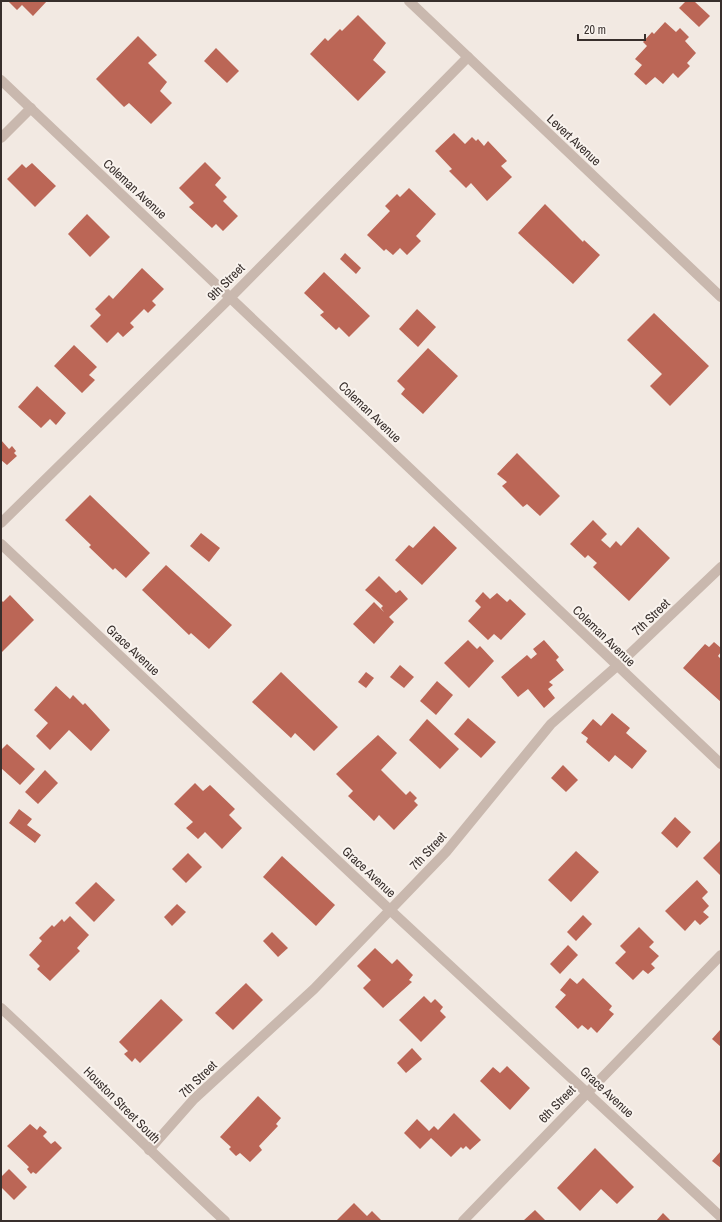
<svg xmlns="http://www.w3.org/2000/svg" width="722" height="1222" font-family="'Archivo Narrow',sans-serif">
<rect width="100%" height="100%" fill="#f2e9e2"/>
<g fill="#bb6656">
<polygon points="8,1 47,1 33,16 22,5 17,10"/>
<polygon points="686,1 694,1 710,16 699,27 679,8"/>
<polygon points="358,15 386,43 373,60 386,72 358,101 310,54 325,38 328,41 340,29 342,31"/>
<polygon points="665,22 676,32 680,28 689,37 685,41 696,53 687,63 690,66 678,78 673,73 663,84 655,77 646,85 634,74 642,65 635,59 647,46 643,42 652,32 654,34"/>
<polygon points="138,36 157,55 148,63 167,82 160,91 172,103 151,124 129,103 124,107 96,79"/>
<polygon points="216,48 239,71 227,83 204,61"/>
<polygon points="454,133 465,144 472,137 476,141 478,139 484,146 488,141 507,161 501,166 512,177 487,201 471,183 466,188 449,171 452,169 435,151"/>
<polygon points="205,162 221,178 215,185 227,197 223,201 238,216 223,231 216,224 212,228 189,207 194,203 179,188"/>
<polygon points="32,163 56,186 35,207 7,179 22,164 26,168"/>
<polygon points="409,188 436,214 416,236 421,241 407,255 400,248 393,255 386,249 384,251 367,235 390,211 385,206 397,194 400,197"/>
<polygon points="545,204 583,242 584,240 600,255 573,284 518,233"/>
<polygon points="87,214 110,237 90,257 68,234"/>
<polygon points="345,253 361,268 356,274 340,259"/>
<polygon points="142,268 164,289 152,301 156,305 148,313 144,309 130,323 134,327 123,337 118,332 107,343 90,326 101,315 95,309 109,295 113,299"/>
<polygon points="324,272 370,316 349,337 339,327 336,330 320,315 324,312 304,293"/>
<polygon points="417,309 436,327 418,347 399,329"/>
<polygon points="654,313 709,366 670,406 650,386 662,374 627,340"/>
<polygon points="74,345 97,367 89,375 95,380 82,393 54,366"/>
<polygon points="428,348 458,376 423,414 401,394 405,389 397,381"/>
<polygon points="37,386 66,413 56,425 50,419 41,428 18,407"/>
<polygon points="1,440 9,449 12,446 16,451 14,453 17,456 7,465 1,460"/>
<polygon points="517,453 560,496 540,516 527,504 523,507 502,486 507,482 497,474"/>
<polygon points="90,495 150,553 126,578 115,568 113,570 89,547 91,545 65,520"/>
<polygon points="593,520 607,534 601,540 610,548 616,541 621,546 638,527 670,558 629,601 593,567 597,563 588,555 585,558 570,544"/>
<polygon points="434,526 457,548 422,585 395,560 409,545 413,548"/>
<polygon points="201,533 220,548 209,562 190,546"/>
<polygon points="166,565 232,625 209,649 191,633 189,635 142,590"/>
<polygon points="379,576 396,593 400,590 408,599 389,617 394,622 374,644 353,624 374,602 384,612 381,608 383,606 365,590"/>
<polygon points="483,592 490,599 497,593 507,602 510,599 526,614 501,640 494,634 488,640 468,621 481,607 475,601"/>
<polygon points="10,595 34,620 1,653 1,600 3,602"/>
<polygon points="468,640 477,649 480,646 494,661 469,688 444,663"/>
<polygon points="544,640 559,657 556,660 564,670 549,682 553,685 548,689 555,698 544,708 528,689 518,697 501,677 527,655 531,659 537,654 533,649"/>
<polygon points="714,642 721,648 721,652 718,656 721,659 721,702 683,668 705,644 709,647"/>
<polygon points="400,665 414,677 404,688 390,677"/>
<polygon points="281,672 338,727 314,751 295,733 291,738 252,702"/>
<polygon points="366,672 374,678 366,688 358,682"/>
<polygon points="437,681 453,695 436,715 420,701"/>
<polygon points="56,686 70,699 73,695 83,705 85,703 110,730 91,751 69,730 50,750 36,736 48,723 34,710"/>
<polygon points="612,713 630,728 626,733 647,751 632,769 615,755 609,762 586,742 588,738 581,733 593,719 601,726"/>
<polygon points="468,718 496,742 481,758 454,734"/>
<polygon points="427,719 459,749 440,769 409,740"/>
<polygon points="378,735 397,753 381,770 406,795 410,791 417,798 414,801 418,805 394,830 379,815 374,821 348,796 353,791 336,774"/>
<polygon points="7,744 35,769 20,785 1,768 1,750"/>
<polygon points="563,765 578,780 566,792 551,778"/>
<polygon points="45,770 58,783 38,804 25,792"/>
<polygon points="195,783 203,791 210,785 235,809 229,815 242,828 222,849 205,832 198,839 186,828 193,822 174,804"/>
<polygon points="19,809 32,819 27,825 41,835 35,843 9,823"/>
<polygon points="675,817 691,832 677,848 661,833"/>
<polygon points="721,840 721,876 703,858"/>
<polygon points="576,851 599,872 571,902 548,880"/>
<polygon points="188,853 202,867 186,883 172,869"/>
<polygon points="282,856 335,905 316,926 263,877"/>
<polygon points="697,880 708,892 702,898 709,906 703,912 709,917 700,925 695,920 685,931 665,911"/>
<polygon points="96,882 115,900 94,922 75,903"/>
<polygon points="177,904 186,912 172,926 164,917"/>
<polygon points="583,915 592,924 576,941 567,932"/>
<polygon points="70,916 89,935 77,948 80,951 50,981 37,969 40,966 29,955 42,941 39,938 52,925 54,927 62,919 64,922"/>
<polygon points="639,927 654,942 649,947 659,956 651,964 655,968 648,974 643,970 633,980 615,963 626,952 620,946"/>
<polygon points="272,932 288,948 278,957 263,941"/>
<polygon points="568,945 578,955 560,974 550,964"/>
<polygon points="375,948 392,964 397,959 413,975 409,980 412,982 383,1008 363,988 371,980 357,966"/>
<polygon points="570,978 577,984 583,978 612,1006 609,1010 614,1014 597,1033 591,1027 588,1030 582,1025 578,1029 555,1007 566,995 560,990"/>
<polygon points="246,983 263,1000 233,1030 215,1013"/>
<polygon points="424,996 431,1003 435,999 443,1007 440,1011 446,1017 421,1042 399,1020"/>
<polygon points="161,999 183,1020 140,1063 135,1058 132,1062 124,1054 128,1051 119,1042"/>
<polygon points="721,1029 721,1047 712,1039"/>
<polygon points="412,1048 422,1059 406,1073 397,1063"/>
<polygon points="507,1066 530,1088 510,1110 480,1081 493,1067 500,1073"/>
<polygon points="258,1096 281,1118 276,1124 278,1126 259,1146 262,1150 250,1162 240,1153 236,1156 229,1149 231,1147 220,1137"/>
<polygon points="454,1113 481,1140 470,1150 466,1146 463,1149 461,1147 451,1157 431,1138 420,1149 404,1133 417,1119 429,1131 434,1126 438,1130"/>
<polygon points="30,1124 37,1130 40,1126 47,1132 43,1136 51,1144 55,1141 62,1148 36,1174 33,1172 31,1174 27,1169 29,1167 7,1146"/>
<polygon points="595,1148 634,1187 617,1204 601,1189 580,1211 557,1188"/>
<polygon points="721,1151 721,1168 712,1161"/>
<polygon points="9,1169 27,1187 14,1200 1,1187 1,1177"/>
<polygon points="354,1203 367,1216 372,1211 382,1221 336,1221"/>
<polygon points="535,1210 546,1221 523,1221"/>
<polygon points="663,1213 671,1221 656,1221"/>
</g>
<g fill="none" stroke-linecap="round" stroke-linejoin="round">
<g stroke="#c9b8ae" stroke-width="10">
<polyline points="409,1 721,297"/>
<polyline points="1,80 721,764"/>
<polyline points="1,138 31,108"/>
<polyline points="1,523 231,297 468,57"/>
<polyline points="1,544 390,910 721,1217"/>
<path d="M1,1008C77,1078 150,1151 225,1221"/>
<polyline points="149,1150 194,1099 314,989 446,852 551,724 617,666 721,567"/>
<polyline points="463,1221 721,955"/>
</g>
</g>
<g text-anchor="middle" dominant-baseline="central" stroke-width="4" stroke-linejoin="round" paint-order="stroke">
<g font-size="13" fill="#382f2c" stroke="#f9f3ee">
<text transform="translate(574 140) rotate(43)">Levert Avenue</text>
<text transform="translate(135 189) rotate(43)">Coleman Avenue</text>
<text transform="translate(226 282) rotate(-45)">9th Street</text>
<text transform="translate(370 412) rotate(44)">Coleman Avenue</text>
<text transform="translate(651 617) rotate(-44)">7th Street</text>
<text transform="translate(604 636) rotate(44)">Coleman Avenue</text>
<text transform="translate(133 650) rotate(43)">Grace Avenue</text>
<text transform="translate(428 851) rotate(-47)">7th Street</text>
<text transform="translate(369 872) rotate(43)">Grace Avenue</text>
<text transform="translate(198 1079) rotate(-44)">7th Street</text>
<text transform="translate(607 1092) rotate(43)">Grace Avenue</text>
<text transform="translate(557 1104) rotate(-46)">6th Street</text>
<text transform="translate(122 1105) rotate(45)">Houston Street South</text>
</g>
</g>
<rect width="722" height="1222" fill="none" stroke="#382f2c" stroke-width="4"/>
<path d="M578 34v6h67v-6" fill="none" stroke="#382f2c" stroke-width="2"/>
<text x="584" y="34" font-size="12" fill="#382f2c" stroke="#f9f3ee" stroke-width="3" paint-order="stroke">20 m</text>
</svg>
